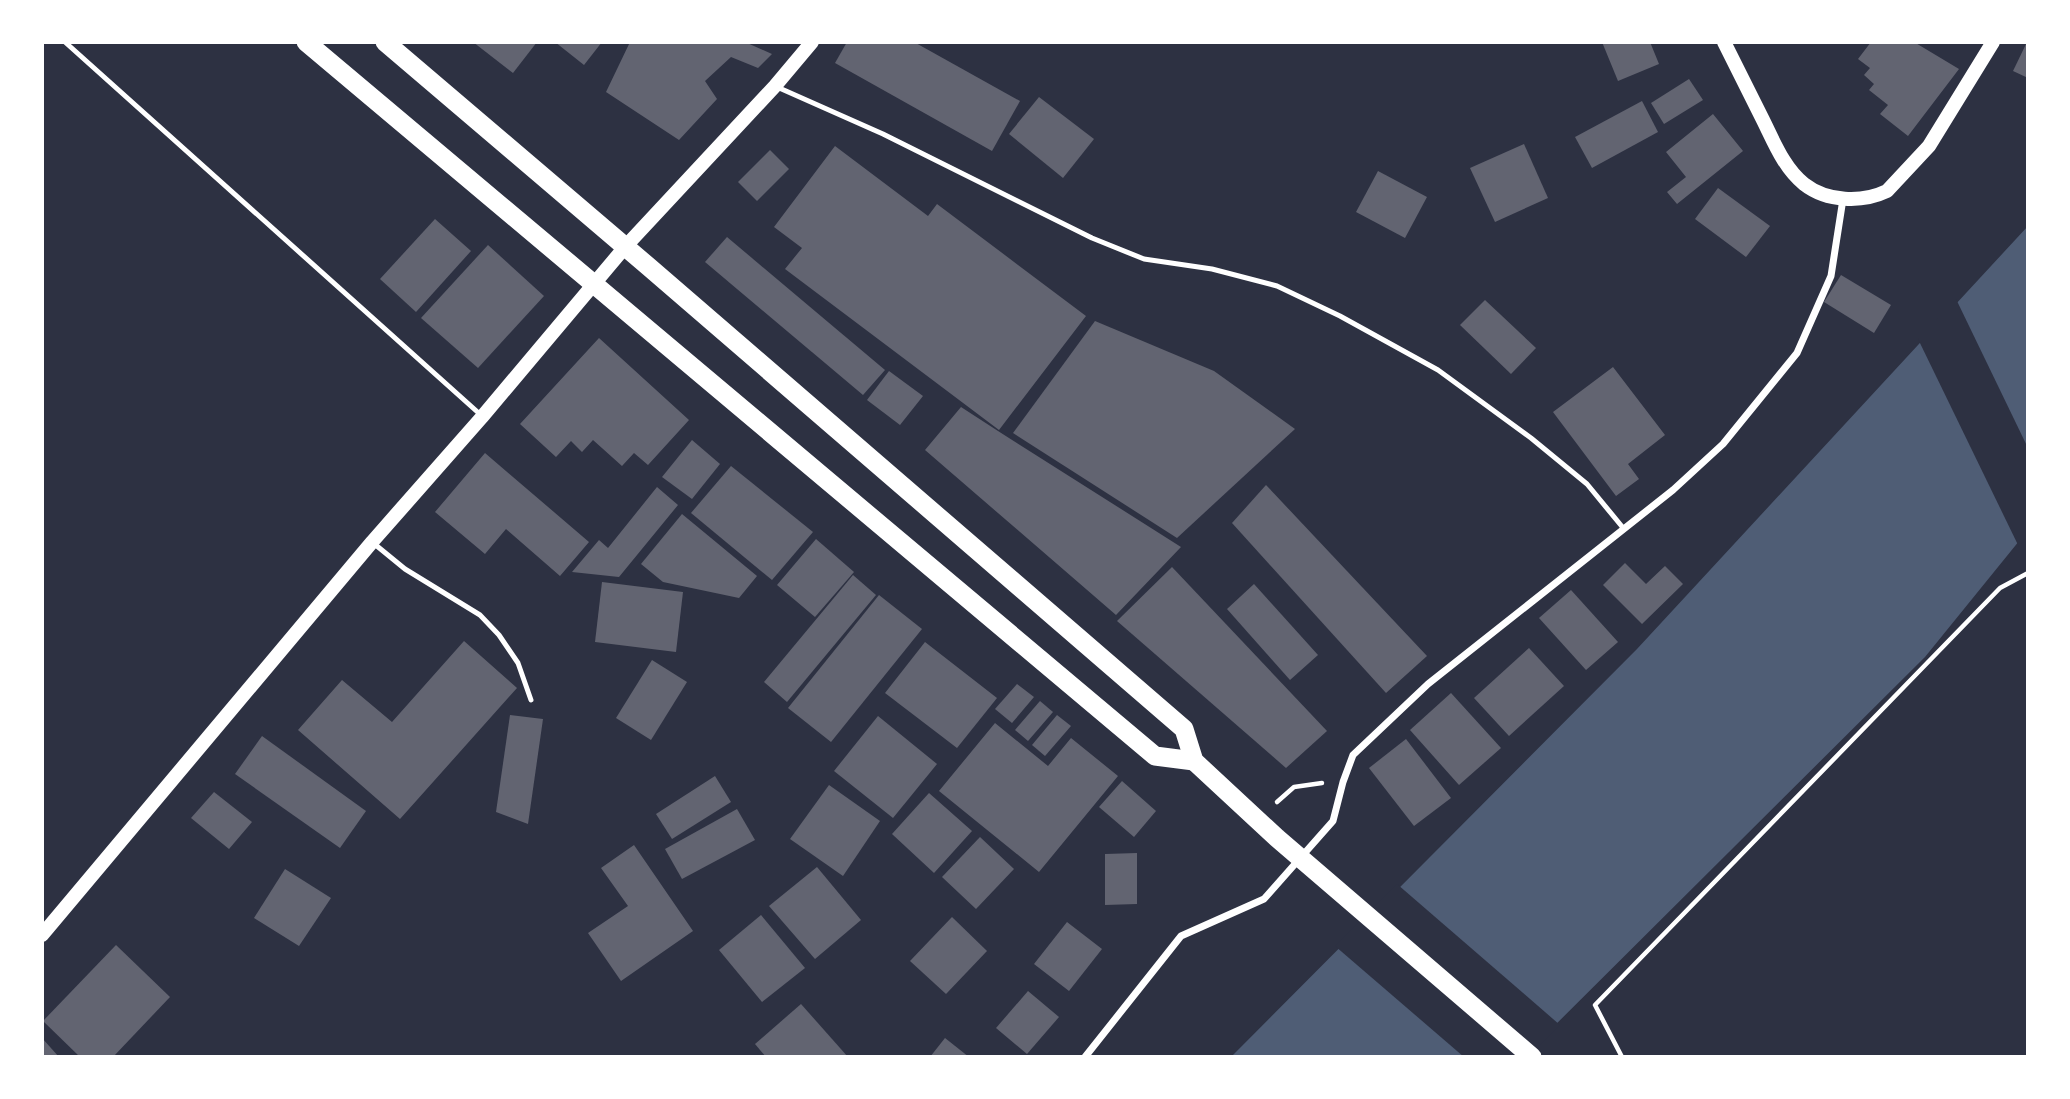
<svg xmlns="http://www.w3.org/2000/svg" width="2070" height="1099" font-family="'Alegreya Sans',sans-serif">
<rect width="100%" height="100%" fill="#2d3142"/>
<polygon fill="#4f5d75" points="2028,226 2028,530 1925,657 1523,1057 1231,1057 1637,649"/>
<g fill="#2d3142">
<polygon points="1956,299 2028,448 2028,535 2019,547 1918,339"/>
<polygon points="1397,884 1560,1025 1528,1057 1464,1057 1335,946"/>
</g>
<g fill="#626471">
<polygon points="473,42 537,42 513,73"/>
<polygon points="555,42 602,42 584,65"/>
<polygon points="630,42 745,42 772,54 758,68 731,57 705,81 717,99 679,140 606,92"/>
<polygon points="847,42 914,42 1020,101 992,151 835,63"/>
<polygon points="1602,42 1650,42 1659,64 1618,81"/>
<polygon points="1871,42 1914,42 1959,69 1908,136 1880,114 1888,105 1869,90 1874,84 1864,75 1870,68 1858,59"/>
<polygon points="2027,42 2028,42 2028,78 2013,71"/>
<polygon points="1689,79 1703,100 1664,124 1651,103"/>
<polygon points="1039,97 1094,139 1063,178 1009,134"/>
<polygon points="1642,101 1658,132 1592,168 1575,137"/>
<polygon points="1713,114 1743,151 1677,204 1667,192 1686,177 1666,152"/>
<polygon points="1524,144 1548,198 1495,222 1470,168"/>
<polygon points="835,146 928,216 937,204 1086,316 999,430 785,269 802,248 774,227"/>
<polygon points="770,150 789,169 757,201 738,182"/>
<polygon points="1378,171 1427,197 1405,238 1356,212"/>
<polygon points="1718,188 1770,226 1746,257 1695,219"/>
<polygon points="435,219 471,251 416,312 380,279"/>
<polygon points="727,237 885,370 863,395 705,262"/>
<polygon points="488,245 544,296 478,368 421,318"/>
<polygon points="1841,275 1891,305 1874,333 1824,302"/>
<polygon points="1485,300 1536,348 1511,374 1460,325"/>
<polygon points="1095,321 1214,371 1295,429 1177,538 1013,433"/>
<polygon points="599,338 689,420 648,465 634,453 622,466 593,440 582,452 571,441 556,457 520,424"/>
<polygon points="1613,367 1665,435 1628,464 1639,479 1616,496 1553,412"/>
<polygon points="889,371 923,396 900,425 867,400"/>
<polygon points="961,407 998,431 1181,547 1116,615 925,450"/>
<polygon points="692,440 720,464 692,499 662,477"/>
<polygon points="485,453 589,542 560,576 506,529 485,554 435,512"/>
<polygon points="731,466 813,532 772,580 691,513"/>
<polygon points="1266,485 1427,656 1386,693 1232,523"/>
<polygon points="657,487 678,505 619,577 572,572 599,540 608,548"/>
<polygon points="682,514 757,576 739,598 663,582 641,564"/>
<polygon points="816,539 854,572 815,617 777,585"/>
<polygon points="1625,563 1646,584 1665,566 1683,584 1642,624 1603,585"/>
<polygon points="1172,567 1327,731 1286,768 1117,621"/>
<polygon points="853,575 876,595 787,702 764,682"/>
<polygon points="602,582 683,592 676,652 595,642"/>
<polygon points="1254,584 1318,655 1290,680 1227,609"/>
<polygon points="1571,590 1618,642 1586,670 1539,618"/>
<polygon points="879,595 922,629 831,742 788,708"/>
<polygon points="464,641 517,688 400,819 298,730 342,680 392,722"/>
<polygon points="925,642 997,698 957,748 885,693"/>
<polygon points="1529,648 1564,686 1509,736 1474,698"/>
<polygon points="652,660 687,682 651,740 616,718"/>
<polygon points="1017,684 1034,697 1012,723 995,709"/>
<polygon points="1451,693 1501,748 1459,785 1410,730"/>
<polygon points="1040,701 1053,712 1028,741 1015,730"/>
<polygon points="510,715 543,719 528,824 496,812"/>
<polygon points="1057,715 1071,726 1045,756 1032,745"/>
<polygon points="878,716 937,764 893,818 834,771"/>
<polygon points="995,723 1048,766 1071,738 1118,776 1039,872 939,791"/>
<polygon points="262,736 366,811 340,848 235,774"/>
<polygon points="1406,739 1451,798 1414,826 1369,768"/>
<polygon points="715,776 731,802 672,839 656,814"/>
<polygon points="1122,781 1156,811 1134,837 1099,807"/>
<polygon points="829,785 880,821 843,876 790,839"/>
<polygon points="214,792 252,822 229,849 191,818"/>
<polygon points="929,793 972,831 934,873 892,834"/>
<polygon points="737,809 755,840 682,879 665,849"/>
<polygon points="980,837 1014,869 976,909 942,877"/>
<polygon points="634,845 693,931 621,981 588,933 628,906 601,868"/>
<polygon points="1137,853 1137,904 1105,905 1105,854"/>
<polygon points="817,867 861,920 815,959 769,906"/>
<polygon points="285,869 331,898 299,946 254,918"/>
<polygon points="761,915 805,968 762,1002 719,950"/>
<polygon points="952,917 987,951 946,994 910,961"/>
<polygon points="1067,922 1102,949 1069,991 1034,964"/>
<polygon points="116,945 170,997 113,1057 80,1057 43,1021"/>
<polygon points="1028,991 1059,1017 1027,1054 996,1028"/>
<polygon points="801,1004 848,1057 766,1057 755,1044"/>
<polygon points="42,1038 59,1057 42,1057"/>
<polygon points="945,1038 969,1057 930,1057"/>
</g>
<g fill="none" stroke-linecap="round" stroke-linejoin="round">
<g stroke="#fff" stroke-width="4.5">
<polyline points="1277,802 1294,787 1322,783"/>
<polyline points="1622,1057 1595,1005 2000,588 2028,573"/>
</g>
<g stroke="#fff" stroke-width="5">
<polyline points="65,42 482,416"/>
<polyline points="777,87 883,134 1092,238 1144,259 1212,269 1277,286 1340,316 1438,370 1531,438 1587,484 1624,529"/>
<polyline points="372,542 405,569 480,615 499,635 518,663 531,700"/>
</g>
<polyline stroke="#fff" stroke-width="7" points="1085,1057 1181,936 1264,899 1333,821 1343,782 1353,755 1428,684 1673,490 1723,444 1797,353 1831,276 1843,199"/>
<g stroke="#fff" stroke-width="14">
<path d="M1724,42C1737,68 1750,94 1763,120C1774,142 1784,168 1804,184C1827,202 1862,203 1887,191L1929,146L1993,42"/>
<polyline points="42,935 372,542 482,417 625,247 775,86 812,42"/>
</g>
<g stroke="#fff" stroke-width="19">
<polyline points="306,42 1155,756 1194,761"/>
<polyline points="385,42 649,267 1184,729 1194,761 1277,838 1532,1057"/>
</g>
</g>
<rect width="2070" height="1099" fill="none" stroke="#ffffff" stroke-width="88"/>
</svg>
